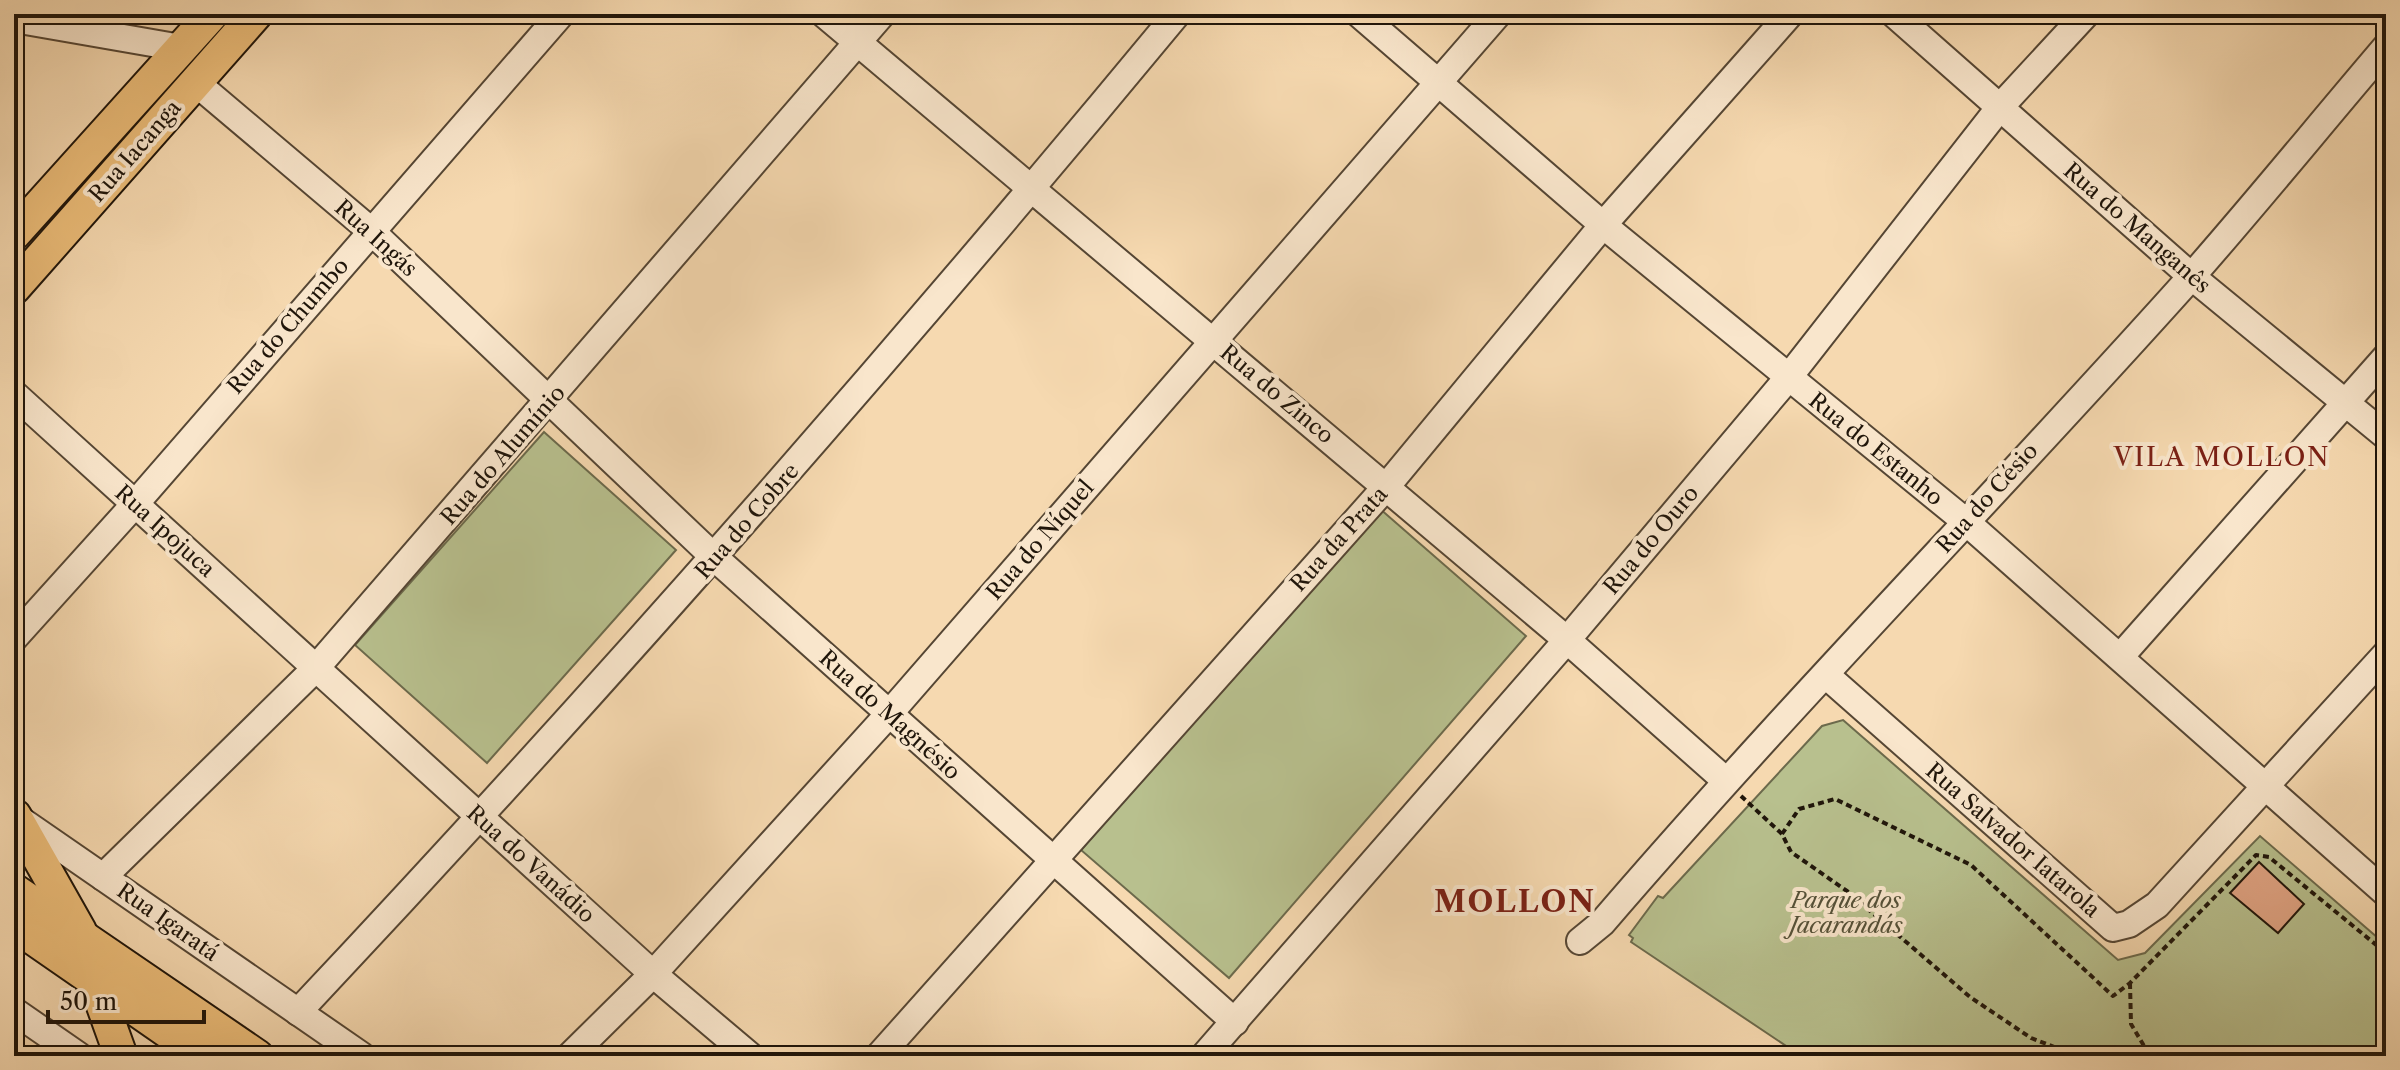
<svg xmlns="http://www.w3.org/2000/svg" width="2400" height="1070" font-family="'Libre Caslon Text',serif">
<rect width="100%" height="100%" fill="#f6d9b0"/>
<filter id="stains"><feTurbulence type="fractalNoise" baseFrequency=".0025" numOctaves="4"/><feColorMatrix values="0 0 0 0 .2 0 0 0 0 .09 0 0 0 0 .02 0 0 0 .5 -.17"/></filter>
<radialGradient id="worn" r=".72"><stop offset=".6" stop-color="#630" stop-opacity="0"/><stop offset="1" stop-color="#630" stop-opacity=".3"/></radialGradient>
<g fill="#b8c08e" stroke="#6c6a4c" stroke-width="2">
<polygon points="544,432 676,550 487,763 355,645"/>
<polygon points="1379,508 1526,636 1229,978 1081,850"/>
<polygon points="1843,720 2118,960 2145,953 2260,836 2386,945 2386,1056 1801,1056 1631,942 1633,938 1629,935 1658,896 1663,898 1822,726"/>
</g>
<polygon fill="#e2a585" stroke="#1f150a" stroke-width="2" points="2259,862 2304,904 2278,933 2230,893"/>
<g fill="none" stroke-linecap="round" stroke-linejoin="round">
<g stroke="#554634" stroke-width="30">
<g id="minor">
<polyline points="824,14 1567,640 1725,780"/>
<polyline points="1359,14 1603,225 1965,521 2386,893"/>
<polyline points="1894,14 2191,276 2386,436"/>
<polyline points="14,19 181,48"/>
<polyline points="195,82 370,230 715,558 1235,1022"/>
<polyline points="14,394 653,974 750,1056"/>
<polyline points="14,638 135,504 561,14"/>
<polyline points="2120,657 2386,357"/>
<polyline points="1827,676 2113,928 2129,924 2157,905 2386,654"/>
<polyline points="16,817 362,1056"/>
<polyline points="103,877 316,668 882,14"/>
<path d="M1580,941L1602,923C1792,702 1997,494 2191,277C2258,201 2321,123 2386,47"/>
<polyline points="14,1011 79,1056"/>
<path d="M298,1012C602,689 894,356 1177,14"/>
<polyline points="570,1056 653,974 888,715 1498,14"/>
<polyline points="879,1056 1386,487 1603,225 1790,14"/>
<polyline points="1204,1056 1567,640 1788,378 2000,107 2086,14"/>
</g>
</g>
<g stroke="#1f150a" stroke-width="36">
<g id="major">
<polyline points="14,234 212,14"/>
<polyline points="14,288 256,14"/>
<polyline points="15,816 80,931"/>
<polyline points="14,890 257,1056"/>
<polyline points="14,925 203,1056"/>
<polyline points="94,981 121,1056"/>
</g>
</g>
<g stroke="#1f150a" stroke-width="4" stroke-dasharray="6 4" stroke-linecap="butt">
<polyline points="1741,796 1782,834 1791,852 1847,891 1970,997 2031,1038 2078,1056"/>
<polyline points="1782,834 1799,809 1835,799 1971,865 2113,996 2130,983 2256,855 2269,857 2386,953"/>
<polyline points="2130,983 2131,1024 2150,1056"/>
</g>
<use href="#minor" stroke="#f9e6cc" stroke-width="26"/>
<use href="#major" stroke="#ebbc78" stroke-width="32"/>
</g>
<g text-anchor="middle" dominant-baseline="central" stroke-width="8" stroke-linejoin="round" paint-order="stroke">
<g font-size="22" fill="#1f150a" stroke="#f9e6cc">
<text transform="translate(135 151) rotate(-49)">Rua Iacanga</text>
<text transform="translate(2137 228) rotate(41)">Rua do Manganês</text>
<text transform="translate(376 238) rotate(42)">Rua Ingás</text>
<text transform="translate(288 326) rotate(-49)">Rua do Chumbo</text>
<text transform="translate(1277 394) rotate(40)">Rua do Zinco</text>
<text transform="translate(1876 449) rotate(39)">Rua do Estanho</text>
<text transform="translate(503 455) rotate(-49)">Rua do Alumínio</text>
<text transform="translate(1987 498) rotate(-48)">Rua do Césio</text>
<text transform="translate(747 521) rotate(-49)">Rua do Cobre</text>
<text transform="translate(165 531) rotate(42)">Rua Ipojuca</text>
<text transform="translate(1339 539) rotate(-48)">Rua da Prata</text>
<text transform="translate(1040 540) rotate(-49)">Rua do Níquel</text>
<text transform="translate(1651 540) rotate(-50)">Rua do Ouro</text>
<text transform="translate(890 715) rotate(42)">Rua do Magnésio</text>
<text transform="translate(2013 840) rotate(41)">Rua Salvador Iatarola</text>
<text transform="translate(531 864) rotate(42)">Rua do Vanádio</text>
<text transform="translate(168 922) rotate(35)">Rua Igaratá</text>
</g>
<g font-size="22" font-style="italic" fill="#555138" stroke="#f9e6cc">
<text x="1846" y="900">Parque dos<tspan x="1846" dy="25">Jacarandás</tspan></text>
</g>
<g font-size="26" letter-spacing="2" fill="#7a1f14" stroke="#f9e6cc">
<text x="2222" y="457">VILA MOLLON</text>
</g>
<g font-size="30" font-weight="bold" letter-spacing="2" fill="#7a1f14" stroke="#f9e6cc">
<text x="1515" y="901">MOLLON</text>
</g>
</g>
<rect width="2400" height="1070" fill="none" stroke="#f6d9b0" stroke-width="48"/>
<rect x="16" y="16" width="2368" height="1038" fill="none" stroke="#1f150a" stroke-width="4"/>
<rect x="24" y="24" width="2352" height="1022" fill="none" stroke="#1f150a" stroke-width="2"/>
<path d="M48 1010v12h156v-12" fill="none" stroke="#1f150a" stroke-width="4"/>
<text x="60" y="1010" font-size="24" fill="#1f150a" stroke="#f9e6cc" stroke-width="6" paint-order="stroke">50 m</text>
<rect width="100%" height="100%" filter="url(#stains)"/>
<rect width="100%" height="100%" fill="url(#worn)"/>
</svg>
